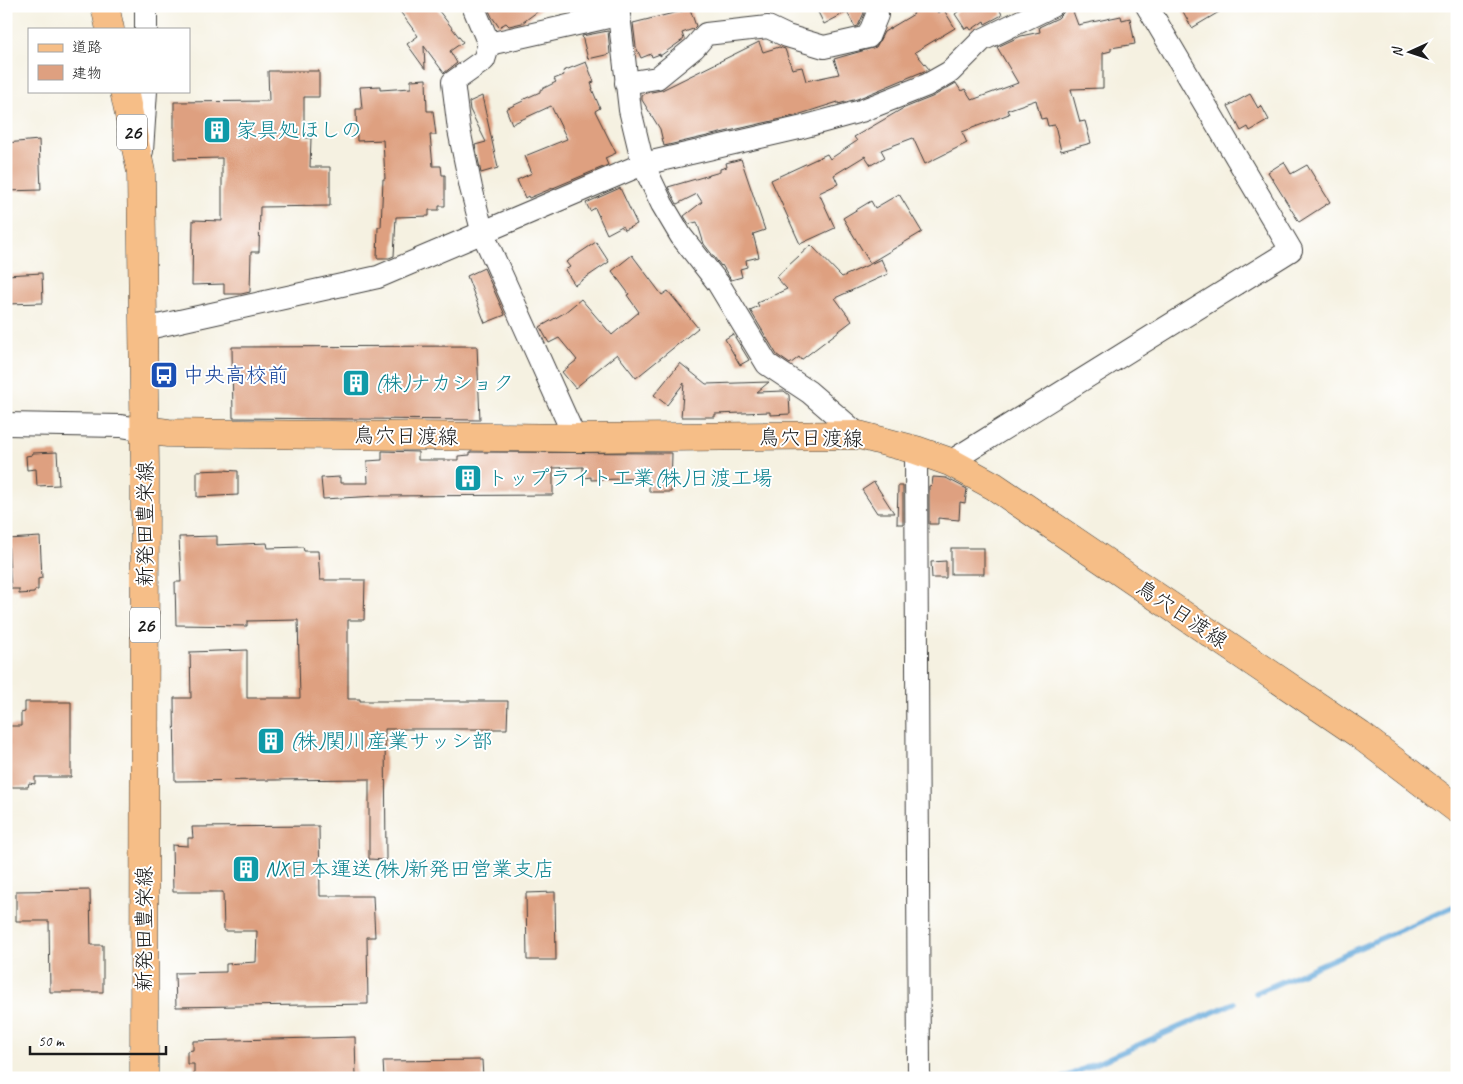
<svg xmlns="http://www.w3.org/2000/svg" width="1463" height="1084" font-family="Caveat,'Klee One',sans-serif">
<rect width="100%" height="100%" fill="#fff"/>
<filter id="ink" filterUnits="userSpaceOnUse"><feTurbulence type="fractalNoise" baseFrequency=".02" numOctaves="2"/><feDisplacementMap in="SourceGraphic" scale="10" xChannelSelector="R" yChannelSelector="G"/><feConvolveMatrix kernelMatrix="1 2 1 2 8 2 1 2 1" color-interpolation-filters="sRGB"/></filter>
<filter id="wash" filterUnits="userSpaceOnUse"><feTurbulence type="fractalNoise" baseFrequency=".0096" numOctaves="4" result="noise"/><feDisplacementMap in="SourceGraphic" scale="20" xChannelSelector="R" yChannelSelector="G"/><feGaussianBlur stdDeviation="1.12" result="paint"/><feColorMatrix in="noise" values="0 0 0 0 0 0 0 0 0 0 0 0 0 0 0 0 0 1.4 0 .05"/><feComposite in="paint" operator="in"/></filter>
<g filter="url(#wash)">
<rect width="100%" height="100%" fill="#f5f1e1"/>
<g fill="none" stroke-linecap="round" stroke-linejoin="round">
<g stroke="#65a9da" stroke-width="5.5">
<polyline points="1256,993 1457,905"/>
<polyline points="1063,1078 1234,1003"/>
</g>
</g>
<g id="blocks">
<g fill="#dea080">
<polygon points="396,6 435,6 463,42 450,51 457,63 444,73 424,46 425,69 407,44 418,36"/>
<polygon points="487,6 545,6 522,23 509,26 506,23 499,27 492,17"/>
<polygon points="815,6 862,6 864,13 858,26 855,27 847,12 824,24"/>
<polygon points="909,6 935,6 938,13 944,10 955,28 915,52 929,69 857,99 838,104 838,102 794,116 664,146 660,129 642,100 642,96 646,93 662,90 759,42 763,52 779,47 785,49 792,69 802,67 806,81 839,74 834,59 876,47 884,32 914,14"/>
<polygon points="966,6 1006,6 1000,10 1002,15 985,24 984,21 971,30 969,27 965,29 955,14"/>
<polygon points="1065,6 1071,6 1078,25 1121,16 1122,20 1130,18 1135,44 1111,48 1111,51 1103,53 1103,88 1071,89 1080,122 1085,121 1091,143 1061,151 1055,125 1048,126 1046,118 1041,119 1036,100 1007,110 1009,114 962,132 967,143 925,164 913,138 881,150 885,157 871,165 865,156 834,175 838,184 819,193 835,228 800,244 771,180 827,154 830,159 857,141 854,137 902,109 932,97 956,83 961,91 965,89 972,100 1018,83 997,47 1021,36 1040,32 1039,27 1058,18 1063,13"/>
<polygon points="1180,6 1229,6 1192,28"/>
<polygon points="690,9 696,26 693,29 682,33 684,39 660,56 660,54 652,57 651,54 641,58 636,47 633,23"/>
<polygon points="608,31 610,54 588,59 582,36"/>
<polygon points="586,62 594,82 591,83 593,89 592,89 600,108 595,111 616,153 605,158 608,165 529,198 528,196 525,198 517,180 532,173 525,156 567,139 551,106 512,124 506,109 523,101 522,100 540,92 540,90 556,82 554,79 564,75 563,71"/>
<polygon points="268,71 319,71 319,97 304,97 304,138 311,138 310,167 330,167 330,206 260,207 259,252 251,252 250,292 241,294 224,294 224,284 192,285 193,220 222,221 222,158 174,159 174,102 269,101"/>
<polygon points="426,79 427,111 433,111 436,135 430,135 433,166 441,166 442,175 445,175 445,206 439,206 439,210 429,210 429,216 396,217 394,256 389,258 377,258 378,227 381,227 383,179 385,179 383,140 357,141 356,109 362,109 360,87 380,86 380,90 411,88 411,80"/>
<polygon points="1250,94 1258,108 1261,105 1269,120 1250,131 1248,127 1241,131 1228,106"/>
<polygon points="482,96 498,168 481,173 475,145 486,142 470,110 469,102"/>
<polygon points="39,140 41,190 6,191 6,143"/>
<polygon points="741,159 765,230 753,234 759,257 746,260 747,267 740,269 742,277 731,280 722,265 721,266 704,244 697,222 689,224 684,216 702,202 697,194 677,204 668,187 720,172 720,169 727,167 726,163"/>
<polygon points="1284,162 1291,174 1307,165 1330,202 1299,222 1268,172"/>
<polygon points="620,188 637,224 624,230 622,226 607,234 595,208 590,211 586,203"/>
<polygon points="899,194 922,232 870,263 843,218 871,201 875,208"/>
<polygon points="596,242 609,262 575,285 565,270 570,267 566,262"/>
<polygon points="811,245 842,277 881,259 888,274 835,298 852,321 801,360 799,357 790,364 777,355 750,310 759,306 757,303 787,289 776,277"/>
<polygon points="632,255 662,295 668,291 698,328 636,378 617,354 575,388 562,372 577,360 559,338 549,343 540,327 564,313 581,299 612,335 639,312 627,295 629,294 612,271"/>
<polygon points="484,268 505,315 485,323 467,276"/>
<polygon points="42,273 43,303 6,304 6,275"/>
<polygon points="733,334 749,360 740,365 725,339"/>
<polygon points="477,346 480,420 233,418 232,347"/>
<polygon points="680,363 706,384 769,382 757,392 784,391 789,395 790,414 770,415 770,412 715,414 715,417 681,417 684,383 667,405 654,395"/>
<polygon points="382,451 418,452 418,460 458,460 458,456 470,455 470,452 672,453 671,492 649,492 649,478 591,480 591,477 583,478 583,467 553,468 553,495 378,496 323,499 321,478 340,477 340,483 368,483 367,461 382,460"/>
<polygon points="57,452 59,485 37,486 36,469 27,470 26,456 32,455 33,453"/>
<polygon points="223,470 238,471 238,495 197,497 197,471"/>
<polygon points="933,477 946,478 967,489 965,503 960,502 959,520 938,518 938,524 929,524 929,486 932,485"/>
<polygon points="874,482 894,513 877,513 862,490"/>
<polygon points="898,486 903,486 903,524 897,524"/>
<polygon points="217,536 217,545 267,543 268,548 303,547 304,551 318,551 320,580 365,580 364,620 348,620 348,699 360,699 360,701 508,701 507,729 385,729 386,860 369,859 369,779 175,781 174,698 191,698 190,652 247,650 247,698 300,698 298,620 247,621 247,626 176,625 175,582 181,582 179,537"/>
<polygon points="40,537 42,578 38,579 38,590 35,590 34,593 19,594 19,589 11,589 8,539"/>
<rect x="951" y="548" width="33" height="26"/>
<polygon points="946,561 946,578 932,578 931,562"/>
<polygon points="25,702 71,702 71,777 35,777 35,784 29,783 28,787 6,787 6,729 8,729 7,726 21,726 21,713 25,712"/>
<polygon points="319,826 320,896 373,896 375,937 367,937 368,1004 176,1007 175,973 226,972 226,964 256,962 257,931 224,931 223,892 173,892 172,845 188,846 188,838 193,838 192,827"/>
<polygon points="90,890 91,945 103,945 103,992 50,992 49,921 16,921 16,891"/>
<polygon points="555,892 556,960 527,960 526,893"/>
<polygon points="355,1037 356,1077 194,1078 194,1064 187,1064 187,1051 193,1050 193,1041"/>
<polygon points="482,1060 483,1078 384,1078 383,1061"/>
</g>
</g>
</g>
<g filter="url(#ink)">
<use href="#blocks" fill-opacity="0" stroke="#3d3c3a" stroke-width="1"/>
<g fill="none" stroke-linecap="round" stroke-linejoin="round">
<g stroke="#3d3c3a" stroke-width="24">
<g id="minor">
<polyline points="146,6 146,29"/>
<polyline points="473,6 489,44 617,15"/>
<polyline points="618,6 630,110 643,164 662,204 681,236 718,283 767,364 809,392 859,435"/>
<polyline points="489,44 484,60 453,82 459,130 471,188 483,234 575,438"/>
<polyline points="626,83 657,78 694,48 706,34 768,27 787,36 824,47 868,37 877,15 876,6"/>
<polyline points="142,151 146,91"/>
<polyline points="144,329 378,277 643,164 799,128 861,111 927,85 950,72 982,40 1052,6"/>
<polyline points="6,424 121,426 145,430"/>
<polyline points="916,450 919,1078"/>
<polyline points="950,462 1291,250 1147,6"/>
</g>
</g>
<g stroke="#3d3c3a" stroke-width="29">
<g id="major">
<polyline points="105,6 110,29"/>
<polyline points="124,91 141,172 145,468 144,1078"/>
<polyline points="145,430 168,433 575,438 859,435 916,450 950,462 994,486 1360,735 1457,809"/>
</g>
</g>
<use href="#minor" stroke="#fff" stroke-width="22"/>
<use href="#major" stroke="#f6be87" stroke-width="28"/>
</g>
</g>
<defs>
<g id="building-square" transform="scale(1.4375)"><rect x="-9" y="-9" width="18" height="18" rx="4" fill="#0f9aa8" stroke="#fff"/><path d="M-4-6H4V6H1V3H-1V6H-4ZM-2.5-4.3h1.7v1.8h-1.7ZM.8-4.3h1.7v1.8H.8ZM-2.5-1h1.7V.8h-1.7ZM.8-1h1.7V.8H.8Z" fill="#fff"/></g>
<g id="bus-square" transform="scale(1.4375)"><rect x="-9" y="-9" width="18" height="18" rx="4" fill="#1a4fb4" stroke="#fff"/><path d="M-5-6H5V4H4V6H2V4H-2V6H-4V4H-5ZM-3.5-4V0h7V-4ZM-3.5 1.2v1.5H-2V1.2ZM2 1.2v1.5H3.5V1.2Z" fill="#fff"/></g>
</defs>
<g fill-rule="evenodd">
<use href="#building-square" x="217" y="130"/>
<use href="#bus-square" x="164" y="375"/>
<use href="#building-square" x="356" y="383"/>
<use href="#building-square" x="468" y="478"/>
<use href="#building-square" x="271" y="741"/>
<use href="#building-square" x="246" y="869"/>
</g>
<g text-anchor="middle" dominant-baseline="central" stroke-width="4" stroke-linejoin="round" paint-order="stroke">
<g fill="#fff" stroke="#606060" stroke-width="1">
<rect x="117" y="114.5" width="30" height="35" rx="4"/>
<rect x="130" y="607.5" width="30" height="35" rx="4"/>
</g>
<g font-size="20" font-weight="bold" fill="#1c1c1c">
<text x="132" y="132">26</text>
<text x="145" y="625">26</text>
</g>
<g font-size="21" fill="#0d838f" stroke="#fff" text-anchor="start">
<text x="236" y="130">家具処ほしの</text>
<text x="375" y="383">(株)ナカショク</text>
<text x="487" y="478">トップライト工業(株)日渡工場</text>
<text x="290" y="741">(株)関川産業サッシ部</text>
<text x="265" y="869">NX日本運送(株)新発田営業支店</text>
</g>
<g font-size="21" fill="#164399" stroke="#fff" text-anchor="start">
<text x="183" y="375">中央高校前</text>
</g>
<g font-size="21" fill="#1c1c1c" stroke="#fff">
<text transform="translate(406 436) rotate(1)">鳥穴日渡線</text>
<text transform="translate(811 438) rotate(1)">鳥穴日渡線</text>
<text transform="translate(145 524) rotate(-90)">新発田豊栄線</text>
<text transform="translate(1182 614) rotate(34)">鳥穴日渡線</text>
<text transform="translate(144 929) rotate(-90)">新発田豊栄線</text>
</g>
</g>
<rect width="1463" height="1084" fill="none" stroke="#fff" stroke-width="25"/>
<rect x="28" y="28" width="162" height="65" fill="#ffffff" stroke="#a4a4a4"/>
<rect x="38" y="44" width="25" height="8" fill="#f6be87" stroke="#a4a4a4"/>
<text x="72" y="52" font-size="15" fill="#1c1c1c">道路</text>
<rect x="38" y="65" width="25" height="15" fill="#dea080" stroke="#a4a4a4"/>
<text x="72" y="78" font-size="15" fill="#1c1c1c">建物</text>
<g transform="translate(1410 52) rotate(267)" stroke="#ffffff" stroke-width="4" paint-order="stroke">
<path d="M0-4L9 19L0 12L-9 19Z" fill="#1c1c1c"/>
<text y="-8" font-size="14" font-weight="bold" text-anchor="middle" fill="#1c1c1c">N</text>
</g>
<path d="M30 1046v8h136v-8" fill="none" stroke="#1c1c1c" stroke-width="2.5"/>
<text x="38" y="1046" font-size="15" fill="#1c1c1c" stroke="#ffffff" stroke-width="4" paint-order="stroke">50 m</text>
</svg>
